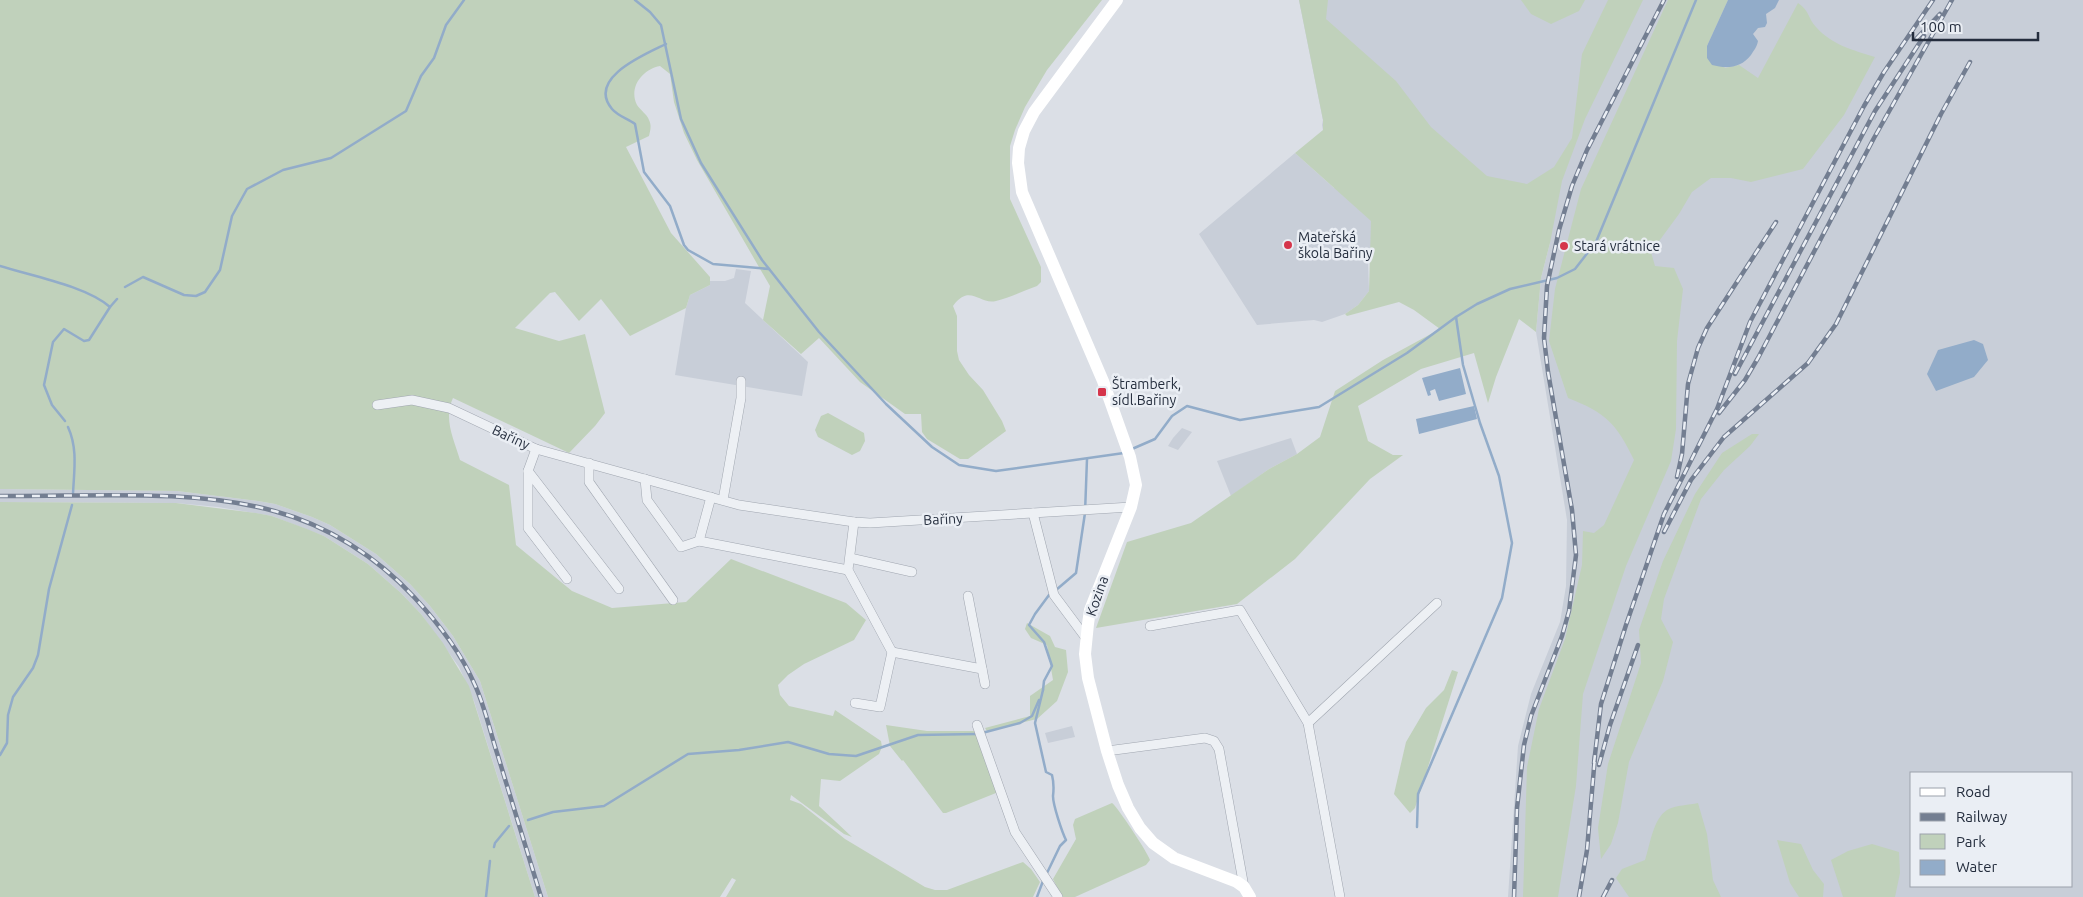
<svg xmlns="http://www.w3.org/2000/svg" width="2083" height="897" font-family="Ubuntu,sans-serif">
<rect width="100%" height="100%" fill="#dbdfe6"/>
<g fill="#c8ced8" fill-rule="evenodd">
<path d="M1299,0H2083V897H1508L1518,746L1531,694L1560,622L1566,586L1567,520L1536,332L1541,278L1550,243L1368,262L1369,291L1358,305L1345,314L1322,322L1314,320L1257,325L1199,234L1295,153L1334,188L1322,125L1323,120ZM1912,773H2072V886H1912Z"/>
<polygon points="736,269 751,271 745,303 808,362 802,396 675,375 686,308 690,295 710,285 710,281 725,281 734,278"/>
<polygon points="1182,428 1192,432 1178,450 1168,446 1173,438"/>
<polygon points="1291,438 1297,454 1269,469 1231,496 1217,461"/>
<polygon points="0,489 177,491 258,501 275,504 312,517 330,525 376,554 410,584 430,606 453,636 480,681 548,897 535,897 474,701 459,667 421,614 401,593 368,564 324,536 272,516 218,507 176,503 0,502"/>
<polygon points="1072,726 1075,737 1048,743 1045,733"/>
</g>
<g fill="#c0d1bb">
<path d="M0,0H1102L1047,70L1025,107L1015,130L1010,146V199L1041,267V282L1037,286C1023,291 1009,298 996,301C979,305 970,283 953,306L957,316V351L959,360L969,375L983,390L1002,421L1006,431L968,459H960L927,439L922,432L921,414H905L860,382L819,338L801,354L763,320L770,286L697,160L684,133L674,102L670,74L660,66C643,69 628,87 637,105C640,110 647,114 649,120C652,126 650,131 649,136L626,147L671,233L710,277V285L690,295L686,308L630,336L601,299L579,321L555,292L550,293L515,328L559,341L585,334L605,413L595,426L569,453L453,398C443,418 454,440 460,460L509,485L516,545L572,591L612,608L686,602L731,559L846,603L866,620L854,640L804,664L788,675L778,685L780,695L789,706L833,716L835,710L881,741L882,747L879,754L840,781L821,779L819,806L852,837L844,834L791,795L790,800L801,804L845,839L925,887L935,890H947L1023,862L1031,869L1040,882L1033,897H726L736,880L732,878L720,897H548L480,681L453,636L430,606L410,584L376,554L330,525L312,517L275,504L258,501L177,491L0,489Z"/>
<polygon points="1299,0 1328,0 1326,19 1396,81 1431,127 1487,176 1527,184 1554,167 1572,138 1582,54 1608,0 1643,0 1585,119 1562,181 1550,243 1541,278 1536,332 1519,319 1496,377 1488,403 1474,353 1421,369 1358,406 1368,441 1393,455 1403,455 1370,479 1295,559 1237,604 1096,628 1127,542 1191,523 1269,469 1297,454 1320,437 1335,391 1383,360 1440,329 1414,310 1399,302 1347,316 1345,314 1358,305 1369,291 1371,221 1295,153 1323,130 1323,120"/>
<polygon points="1521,0 1585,0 1579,11 1551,24 1531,14"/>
<path d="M1668,0H1728L1707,46L1725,68L1739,65L1758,78L1798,3C1810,11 1808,19 1816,27C1832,45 1853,50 1875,57L1844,115L1803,169L1751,182L1731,178H1711L1692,192L1679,214L1651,252L1655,266L1674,268L1683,289L1677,341L1676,429L1671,461L1626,566L1583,694L1576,786L1558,897H1523L1527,767L1539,709L1565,639L1582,565L1583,531L1594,533L1604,525L1634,460C1616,423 1606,413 1568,398L1549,341L1555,289L1581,189Z"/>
<polygon points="828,413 864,433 865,441 860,451 852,455 818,437 815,430 821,416"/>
<polygon points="1752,434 1759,434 1750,446 1724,470 1701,499 1664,599 1661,619 1673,642 1663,681 1629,762 1618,823 1611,844 1601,859 1598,828 1608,764 1641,663 1639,630 1663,561 1695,494 1722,453"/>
<polygon points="0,502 176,503 256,513 272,516 307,529 324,536 368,564 401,593 421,614 443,643 469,686 535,897 0,897"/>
<polygon points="1027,623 1050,636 1055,647 1066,650 1068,672 1057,701 1037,719 987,731 985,728 1030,716 1030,696 1053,680 1047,645 1031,638 1025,629"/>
<polygon points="1452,670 1458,672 1415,808 1410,813 1394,794 1406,742 1426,708 1444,690"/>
<polygon points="886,725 927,731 976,731 997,790 996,793 946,813 943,813 903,760 902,761 890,746"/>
<path d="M1112,803C1117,806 1148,853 1150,860L1146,865L1075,897H1062L1053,879L1076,839L1073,825L1075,819Z"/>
<path d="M1698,803L1707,834L1713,880L1721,897H1629L1616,878L1622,869L1645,860C1650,845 1653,819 1667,810C1676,805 1689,805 1698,803Z"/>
<polygon points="1777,840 1801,844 1813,870 1824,884 1823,897 1799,897 1790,883"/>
<polygon points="1872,844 1899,852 1900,873 1895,897 1843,897 1831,860 1848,851"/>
</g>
<g fill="#92acc9">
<path d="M1728,0H1779L1775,8L1766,14L1767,23L1765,27L1758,28L1753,34L1758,41C1757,47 1754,50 1751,55C1741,68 1727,69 1712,65L1707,58V46Z"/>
<polygon points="1974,340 1983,344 1988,360 1974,377 1936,391 1927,374 1938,350"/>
<polygon points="1460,368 1466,394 1439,401 1435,389 1430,391 1431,395 1428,396 1422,378"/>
<polygon points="1474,406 1477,419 1419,434 1416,419"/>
</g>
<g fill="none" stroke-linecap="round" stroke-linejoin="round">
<g stroke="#92acc9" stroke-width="2.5">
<polyline points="635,0 650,12 661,25 681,119 701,163 762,260 819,332 886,404 932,447 959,465 996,471 1124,453"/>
<path d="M666,44C646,54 586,78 612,109C618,116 628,119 635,124L644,172L670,206L684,245L688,250L713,264L769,269"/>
<path d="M0,266C32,276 86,286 110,307L117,299"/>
<polyline points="125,287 143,277 184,295 196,296 205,292 220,270 232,216 247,189 283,170 331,158 406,111 421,76 434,58 446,25 464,0"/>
<polyline points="65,421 52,405 44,385 53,342 64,329 84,341 89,340 110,307"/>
<path d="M68,427C78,449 74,471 73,494"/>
<polyline points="1132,449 1155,439 1172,416 1187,406 1240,420 1319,407 1407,353 1456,317 1477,304 1510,289 1557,278 1575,269 1596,242 1696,0"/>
<polyline points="1056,590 1076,573 1085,513 1087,459"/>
<path d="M1043,690L1035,723L1046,772L1052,775C1054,783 1054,788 1053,796C1053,805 1062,832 1066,840L1060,846L1047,873"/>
<polyline points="1043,690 1044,681 1052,666 1044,642 1029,625 1035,614 1049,595"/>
<polyline points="982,733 1020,723 1032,716 1039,700"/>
<polyline points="0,755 7,743 8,715 13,697 33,668 38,655 49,589 72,505"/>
<polyline points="528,820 553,812 604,806 688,754 739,750 788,742 829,754 856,756 918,735 977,734"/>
<polyline points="1417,827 1418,794 1502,598 1512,543 1499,476 1480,423 1463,365 1456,317"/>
<polyline points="494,847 495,843 509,826"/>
<polyline points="486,897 490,861"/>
<polyline points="1037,897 1043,881"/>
</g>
<g stroke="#a0a6b0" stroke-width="10">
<g id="minor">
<polyline points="377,405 412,400 449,408 536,449 739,505 854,522 870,523 1131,507"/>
<polyline points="536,449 528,471 619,589"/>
<polyline points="589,463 589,482 673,600"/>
<polyline points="528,471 528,528 567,579"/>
<polyline points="645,479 647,500 681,547 699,541 848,570"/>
<polyline points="723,500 741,398 741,381"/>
<polyline points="1033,513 1054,595 1086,638"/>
<polyline points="854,522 848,570 892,652 880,707 855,703"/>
<polyline points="699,541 711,497"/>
<polyline points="850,558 912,572"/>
<polyline points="968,596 985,684"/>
<polyline points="1150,626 1240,610 1308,723 1340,897"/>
<polyline points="892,652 982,669"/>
<polyline points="1308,723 1437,603"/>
<polyline points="977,725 1015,832 1058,897"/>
<polyline points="1107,751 1205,738 1214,741 1219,749 1244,887"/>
</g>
</g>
<use href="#minor" stroke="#edf0f4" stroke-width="9"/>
<polyline stroke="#fff" stroke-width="12" points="1117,0 1034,112 1024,131 1019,148 1018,163 1022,192 1103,381 1130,457 1136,485 1131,507 1090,610 1088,624 1085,654 1088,678 1107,751 1118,785 1128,808 1140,828 1153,843 1174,858 1237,882 1244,887 1250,897"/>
<g stroke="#737e91" stroke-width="4.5">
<g id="rail">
<polyline points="1916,39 1940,14"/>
<polyline points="1735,374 1875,111 1924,36"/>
<polyline points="1719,413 1745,380 1758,358 1874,138 1952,0"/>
<polyline points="1677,477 1682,454 1688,384 1698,348 1707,328 1776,222"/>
<path d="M0,496C87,497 191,488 274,511C327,525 377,557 414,597C438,623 460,651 474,683C485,706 490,732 498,756C512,803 527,850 541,897"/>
<polyline points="1664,532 1691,480 1724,437 1808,363 1836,324 1941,114 1970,62"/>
<polyline points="1594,763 1601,704 1626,625 1664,514 1717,409 1750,322 1864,106 1884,72 1933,0"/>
<polyline points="1599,765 1610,725 1638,645"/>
<polyline points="1514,897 1517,808 1524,745 1531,716 1562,636 1569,611 1576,555 1572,510 1548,372 1544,338 1547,286 1559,230 1572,186 1587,150 1664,0"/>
<polyline points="1579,897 1587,850 1595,756"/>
<polyline points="1603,897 1612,880"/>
</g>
</g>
<use href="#rail" stroke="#eaeef4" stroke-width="2.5" stroke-dasharray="8" stroke-linecap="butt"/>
</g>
<g fill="#d5354b" stroke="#eaeef4" stroke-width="2">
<circle cx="1288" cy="245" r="5"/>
<circle cx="1564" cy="246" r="5"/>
<rect x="1097" y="387" width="10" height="10" rx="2.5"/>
</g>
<g text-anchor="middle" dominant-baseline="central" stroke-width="5" stroke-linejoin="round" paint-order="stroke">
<g font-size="14" fill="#242d3d" stroke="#eaeef4" text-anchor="start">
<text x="1298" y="237">Mateřská<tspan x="1298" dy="16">škola Bařiny</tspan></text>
<text x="1574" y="246">Stará vrátnice</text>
<text x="1112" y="384">Štramberk,<tspan x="1112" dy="16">sídl.Bařiny</tspan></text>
</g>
<g font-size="14" fill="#242d3d" stroke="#eaeef4">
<text transform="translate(511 437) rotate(25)">Bařiny</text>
<text transform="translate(943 519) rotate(-3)">Bařiny</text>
<text transform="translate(1097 596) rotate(-71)">Kozina</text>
</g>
</g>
<rect x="1910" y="772" width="162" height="115" fill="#eaeef4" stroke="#9ba1ab"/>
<rect x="1920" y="788" width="25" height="8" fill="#ffffff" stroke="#9ba1ab"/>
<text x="1956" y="797" font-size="15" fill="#242d3d">Road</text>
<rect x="1920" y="813" width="25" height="8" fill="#737e91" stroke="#9ba1ab"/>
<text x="1956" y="822" font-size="15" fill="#242d3d">Railway</text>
<rect x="1920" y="834" width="25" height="15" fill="#c0d1bb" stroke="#9ba1ab"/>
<text x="1956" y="847" font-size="15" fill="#242d3d">Park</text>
<rect x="1920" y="860" width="25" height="15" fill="#92acc9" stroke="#9ba1ab"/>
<text x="1956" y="872" font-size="15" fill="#242d3d">Water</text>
<path d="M1913 32v8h125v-8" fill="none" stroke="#242d3d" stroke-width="2.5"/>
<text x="1920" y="32" font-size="15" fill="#242d3d" stroke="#eaeef4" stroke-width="4" paint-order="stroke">100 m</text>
</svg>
